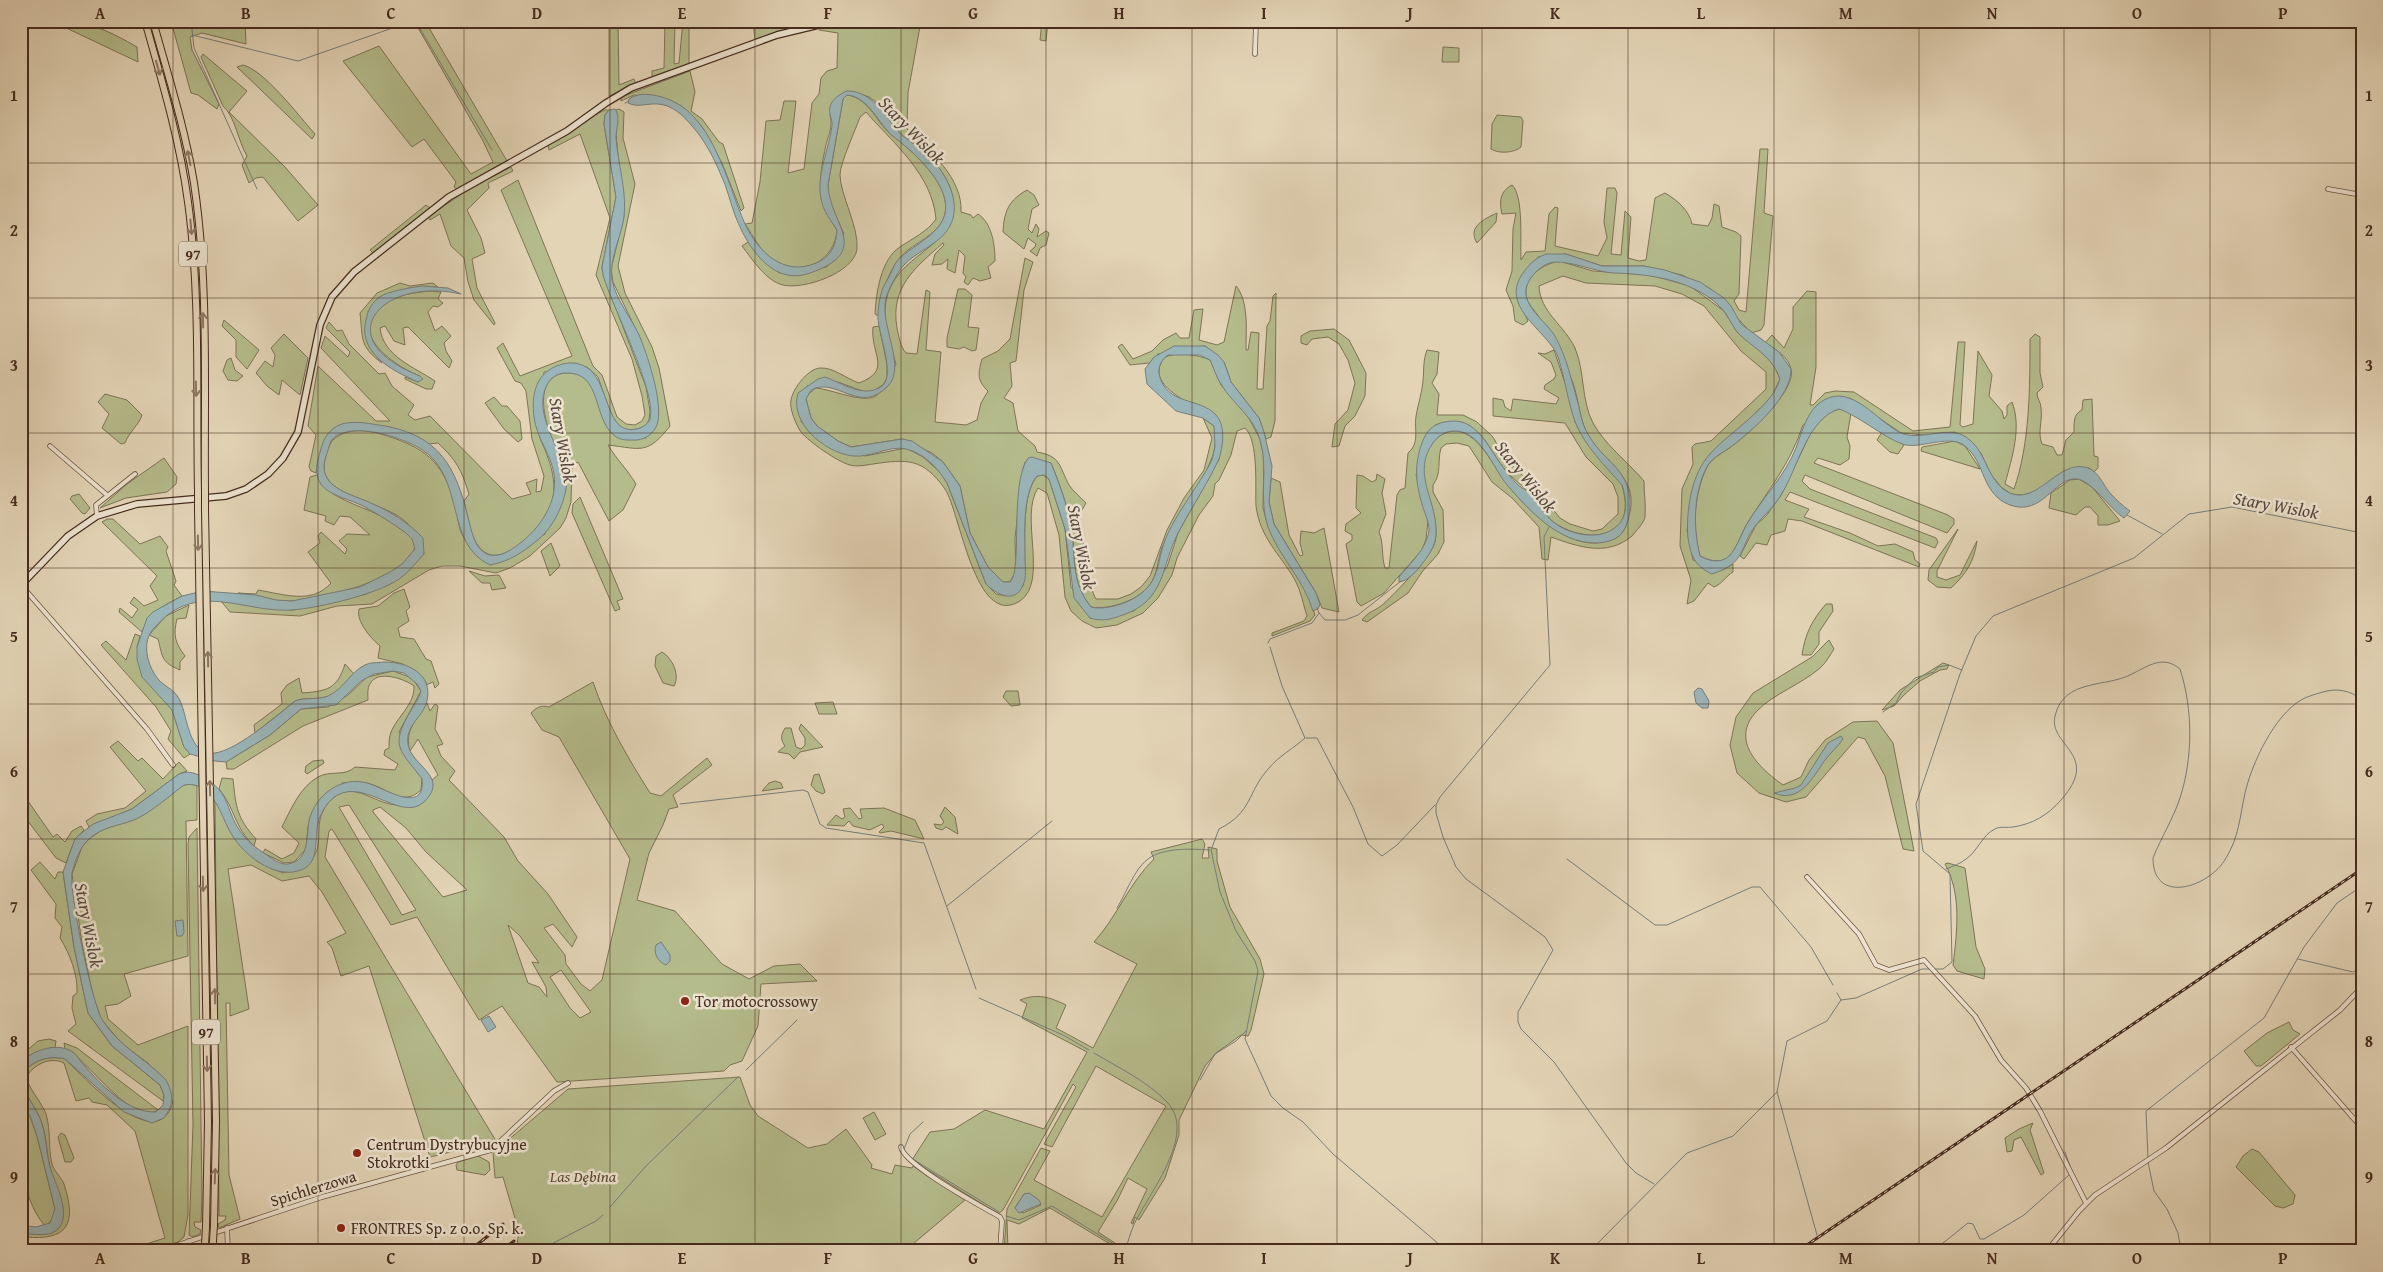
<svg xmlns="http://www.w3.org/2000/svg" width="2383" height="1272" font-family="'Gentium Book Plus',serif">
<rect width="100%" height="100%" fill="#e3d4b6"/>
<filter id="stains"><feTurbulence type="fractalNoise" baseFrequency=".004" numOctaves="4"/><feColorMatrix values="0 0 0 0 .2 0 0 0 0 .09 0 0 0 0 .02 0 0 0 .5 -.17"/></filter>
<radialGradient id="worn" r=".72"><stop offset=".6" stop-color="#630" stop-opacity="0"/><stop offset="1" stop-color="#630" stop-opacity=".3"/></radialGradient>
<g fill="#b5bc8c" stroke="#7e7455" fill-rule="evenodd">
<path d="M59,21C89,21 111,32 137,47L138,62L60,25Z"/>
<polygon points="171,21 245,21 246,44 202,33 190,37 192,50 219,104 217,109 198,95 191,93"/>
<polygon points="425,21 507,161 457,189 454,187 456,182 424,139 412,147 343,61 379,46 471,174 493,162 482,139 417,26"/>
<polygon points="609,21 618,21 619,85 634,79 636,84 609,96"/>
<polygon points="665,21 675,21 674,64 679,63 683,21 689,21 689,64 652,79 652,71 664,68"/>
<polygon points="753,21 815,21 815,22 755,40"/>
<path d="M853,21H921L908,93L907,129C929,150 963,178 961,212L971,215L973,218L978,214C992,223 995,245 995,261L988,267L991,278L980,281L973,278L968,285L964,282L966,277L963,273L965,256L959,250L955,273L947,269L948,259L942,264L932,265L935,254L944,245L943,243C915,268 890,287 897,328C899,337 900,346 906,353L917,354L926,290L930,292L926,350L941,352L935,422L966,425L977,420L981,403L988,391C977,381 978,373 982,359L998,351L1010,339L1025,258L1033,262L1024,290L1016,361L1010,363L1012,386L1004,398L1013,403L1018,431L1035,446L1037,452C1061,456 1059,466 1069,485C1073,491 1080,497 1086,503L1078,517C1083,534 1089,590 1096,599H1118L1131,594L1141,587L1150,576L1167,530L1184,498L1204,470L1212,438L1203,418L1214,426C1216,438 1216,449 1211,460C1201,487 1177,516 1164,543C1156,559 1160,577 1144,591C1133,602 1106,610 1091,607C1069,581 1077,556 1071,526C1067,503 1059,483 1051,463L1025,462L1023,469L1015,538L1016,571L1010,582H1003L988,567L970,533L960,486L943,462L932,453L902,439L851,447L838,441L817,426L811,418L806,399L807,395L816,388C831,389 866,405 877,395C885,388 891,373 896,364C890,344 882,322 886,301C895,253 954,250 953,205C953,173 926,155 904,137C892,126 883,105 869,97C862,94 854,93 847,91L830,115C833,126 829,134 826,145C818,180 817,200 837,230C835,260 804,277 777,263C763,256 754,237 745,224L752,223L760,182L766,121L780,120L784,101H796L788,173L804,169L812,103L819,94L821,78L827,71L837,68L838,33L819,30L820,28Z"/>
<polygon points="1042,21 1048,21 1046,41 1040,40"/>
<polygon points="1443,47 1459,48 1459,62 1442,62"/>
<path d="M203,54L247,91L229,112L285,167L318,205L298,221L263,177L256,178L249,183L242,165L247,156C238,141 235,116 223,106L201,57Z"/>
<path d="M243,65C264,70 299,116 315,134L312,139L237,67Z"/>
<polygon points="690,71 695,92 691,111 702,119 719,142 723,144 744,208 741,211 722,163 702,127 693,117 680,105 634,95 621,101 621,97"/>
<path d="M847,95C870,98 877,125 894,137C916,154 963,195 939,226C928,240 908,246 898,260C886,277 881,296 878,316L875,314C876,293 881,259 900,247C913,238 927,232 936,219C932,174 894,144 866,112L860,117C856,129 840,163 840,175C840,194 859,227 857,249C854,273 803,290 783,285C766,281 752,259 742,246L748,242L779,273L827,267L844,234L828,198V185L843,99Z"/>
<path d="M619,109L624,112L623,138L635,184L618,266L625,293L652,347L659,368L670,426C647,455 642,449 608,445C617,460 627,469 636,484L623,510L609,521L578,462L572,466L571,502L566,518L560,528L530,556L510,568L496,573L460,566H442L429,570L372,604L337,606L300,616L230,612L221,601L273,609L293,610L331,602L367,594L424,554C419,545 415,532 408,524C389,503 334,499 325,474C322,465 327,445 334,439C347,428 366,430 381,434C424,447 443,460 455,505C458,515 458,530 464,538C471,548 482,556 491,565L545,534L566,474C557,452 526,390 557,375C564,372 575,372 582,376C600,389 601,420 615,436L646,438L657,399L640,338L613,282L611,269L624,216L616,135V110Z"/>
<path d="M605,110H609L605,115L604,124L616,197L602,267L603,275L646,387L650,411L649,420L644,427L630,431L622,428L613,420L598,377L587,367L544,372C542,391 538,413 539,433C539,438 543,445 545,450C554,472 559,494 546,516C535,533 500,571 480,548C469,536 468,516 464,501L469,494C461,469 457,461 438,443L429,444L390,427L342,424L318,460L316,473L311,471L309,467L316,435L308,426L318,366L376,421H390L321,348L325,336L348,357L350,352L326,328L329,322L337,331L342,330L349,344L379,374L385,373L392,386L414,405L408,415L415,420L430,416L512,499L531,494L526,483L537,479L536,492L541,491L544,476L532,439L526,391L521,383L515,381L497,348L503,343L520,376L572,356L501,190L518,180L593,366L602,375L617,417L626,424L635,425L642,421L645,415L642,396L632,359L596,275L610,218L580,134L549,150L548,145L587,119Z"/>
<path d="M1497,115L1521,117L1523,121L1521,147C1514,153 1499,154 1491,149L1492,124Z"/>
<path d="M1760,149H1768L1764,213L1773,216L1764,325L1761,330L1751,333L1711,289L1682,275L1644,266H1602L1566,254L1538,257L1519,302L1528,321L1523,325L1515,321L1513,306L1506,290L1512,271L1513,229L1516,213L1502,214C1499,202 1500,191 1512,185C1524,196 1520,243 1521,260L1526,252L1545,251L1549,214L1555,207L1558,208L1555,246L1598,256L1607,238L1604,222L1607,188H1615L1617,193L1611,254L1621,255L1625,211L1631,217L1628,258L1639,261L1646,260L1655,198L1665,193C1677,200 1689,210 1692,224L1708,226L1712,218L1714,204L1719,206L1722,227L1736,232L1741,236L1739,294L1734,301L1739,310L1746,312Z"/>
<polygon points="511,167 513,171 488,183 489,188 467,210 481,238 485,253 472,259 477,288 495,323 494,325 474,300 468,282 464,258 451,246 440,214 430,220 428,217 470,188"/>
<path d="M1027,190L1034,195L1039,205L1032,209L1028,229L1032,233L1036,224L1039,229L1037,237L1046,231L1049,233L1046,245L1040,248L1037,256L1030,251L1035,247L1036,244L1028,238L1024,249L1003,232C1004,211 1009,200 1027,190Z"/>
<polygon points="426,205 430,208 373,253 370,250"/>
<path d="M1497,213L1496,222L1477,243C1467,227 1484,219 1497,213Z"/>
<path d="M1559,261L1593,271L1650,275L1690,286L1724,311L1738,333L1772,361L1780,379L1771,398L1704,462L1687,530L1693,560L1723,570L1733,564V572C1726,576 1722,584 1714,587L1708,583L1694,601L1687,604L1691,580L1680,546L1682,489L1693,464L1692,447L1695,444L1711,441L1766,389V372L1741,351L1704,306L1682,294L1655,286L1586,283L1563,276L1539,286C1540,312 1564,325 1575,348C1585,372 1581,400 1593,423C1605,445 1628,462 1644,481C1644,493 1646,505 1645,517C1644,523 1636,531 1632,536C1607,557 1579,547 1551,537L1548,560L1542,559L1539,527L1512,498L1492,482L1469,446L1457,443L1446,444L1441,448C1437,462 1442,473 1433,485V492L1443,510L1444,542L1438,554L1422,572L1408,593L1367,622L1362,620C1368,612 1374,611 1381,606C1392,597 1433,554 1435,542C1440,517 1424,497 1422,474C1421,460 1430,440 1443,434C1474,419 1492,466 1507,484C1527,509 1567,550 1603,542C1614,540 1622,537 1626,525C1645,478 1607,468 1588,435C1578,417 1579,394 1570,376C1561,356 1551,335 1539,317C1534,309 1526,303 1526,294C1524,276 1544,264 1559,261Z"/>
<path d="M400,283L410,286L433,283L438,287L408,288L368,311L372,351L382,363C359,346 363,339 360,313L377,293Z"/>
<path d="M1236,286C1249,301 1246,331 1246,350H1248L1251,332L1259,333L1257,389H1263L1267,326L1270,321L1273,296L1276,293L1275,421L1271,437L1266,439L1259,418L1231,382L1224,362L1205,346L1158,354L1149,363L1130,365L1118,347L1122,344L1133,359L1152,351L1163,340L1176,333L1180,338H1189L1194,310L1203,309L1199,340L1217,345L1224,342Z"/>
<polygon points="958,289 965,289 972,295 968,327 979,328 976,350 972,351 964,347 959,349 947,347 947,338"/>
<path d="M429,291L441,292L438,299L443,303L438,307L433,306L428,312L435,331L442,326L451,336L444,343L446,351L452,361L449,368L408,327L403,328L405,345L394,341L385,326L380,328C383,356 414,367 435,381L432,389H426L405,379V377L418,382L420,376C393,366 343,330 385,303C398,294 415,293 429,291Z"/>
<path d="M1807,291L1816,292V367L1810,405H1813L1825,393L1835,391L1854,392L1913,431L1950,427L1958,342H1965L1960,425L1963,427L1973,424L1978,351L1992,375L1989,396L2002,411L2004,419L2007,415V406L2012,402C2022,428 2012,457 2005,484L2014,489C2030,444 2030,386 2030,339L2035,334L2040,337V373L2043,387L2037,393C2037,399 2041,402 2041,408C2043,420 2037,432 2042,444L2053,447L2057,455H2062L2066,440L2074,432C2074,424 2073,414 2082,410L2083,400L2092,399L2094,456L2098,457V468L2094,472L2089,468L2065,471L2035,492L2022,495L2011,494L2001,487L1990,473L1981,453L1955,432L1924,435L1901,433L1850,398L1803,425C1790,464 1769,489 1748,522C1741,533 1736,553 1726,559C1717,563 1708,560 1700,556C1692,527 1694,494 1707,467C1712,457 1725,452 1733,445C1749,433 1797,390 1791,369C1788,356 1775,349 1765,343L1772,335L1784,348L1793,329V307Z"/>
<polygon points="224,320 259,350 247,369 236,357 236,340 222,326"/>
<path d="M879,326L887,364V378L883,385L873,391L865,392L838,382L807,386L801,422L865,456L906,448L923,457L940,472L947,483L986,584L996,594L1006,596L1023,586C1028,556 1018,500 1037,476L1043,475L1049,479L1065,529L1071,587L1090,618L1134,611L1167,567L1178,533L1219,459L1222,432C1212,423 1201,411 1190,404C1174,394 1148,380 1164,358C1173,351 1200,355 1210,360L1221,385L1246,413L1260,439L1264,458L1263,508L1268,526L1307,591L1315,615L1310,621L1272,636V633L1304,621L1307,616C1303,604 1301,591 1295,580C1280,554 1260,538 1256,506C1255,488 1259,441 1245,428L1237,431L1231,455L1219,480L1215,484L1213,496L1199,515L1177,558L1172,575L1158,598L1143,613L1117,625L1096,628L1082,621L1071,611L1065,597L1059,535L1047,493L1038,488C1019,516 1049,581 1020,601C975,630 960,511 945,489C923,458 907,459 873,464C867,465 857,467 850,465C838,462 809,442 801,432C796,425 789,408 791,400C793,388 808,369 820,368C833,367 847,379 859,383C893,370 870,354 873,327Z"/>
<polygon points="1334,329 1349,340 1366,373 1365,396 1355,416 1345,426 1339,446 1332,447 1335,424 1348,410 1355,383 1348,360 1339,344 1328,337 1312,339 1307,345 1301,343 1301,336 1310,331"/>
<polygon points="284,334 308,358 300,395 282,380 279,395 267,386 256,373 265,361 273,367 275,355 271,348"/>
<path d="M1427,350L1439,352L1437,374L1432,383L1439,394L1437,415H1463L1477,422L1493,437L1504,457L1524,477L1538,485L1551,507L1560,518L1570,524L1593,531L1602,529L1618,514V497L1613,484L1586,457L1565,423L1493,416V398L1503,400L1505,407L1511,411L1513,399L1556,404L1559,398L1544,389L1545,385L1554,379L1556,375L1551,362L1538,353L1545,354L1554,350L1569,395L1575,422L1622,485C1625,497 1628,510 1621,522C1616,530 1605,535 1596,535C1581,536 1560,529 1550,519C1543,512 1539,502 1532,495C1520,484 1509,476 1500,463C1490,449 1484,434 1468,425C1457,419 1447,422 1435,425L1416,475L1428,521L1426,539L1422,550L1384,593L1361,606L1357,602L1346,544L1352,540V535L1345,531L1346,524L1361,513L1356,508L1357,475L1363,476L1372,482L1376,480L1377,474L1385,479L1382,493L1386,514L1379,532C1384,544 1381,555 1385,568H1389L1397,495L1400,490L1405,488L1408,453C1420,443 1414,430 1416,416C1418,404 1422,393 1423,381C1424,370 1423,360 1427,350Z"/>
<polygon points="231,358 235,370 243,376 237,381 228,380 223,371 227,360"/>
<path d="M105,394L127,400L142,415C139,425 129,432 125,443L121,444L102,428L109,414L98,402Z"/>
<polygon points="494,397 502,406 507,406 520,421 522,439 518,442 504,429 485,403"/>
<polygon points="1839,409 1851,413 1847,437 1850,446 1849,459 1840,465 1818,458 1814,463 1948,515 1954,519 1954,524 1947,533 1805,475 1802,481 1810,489 1936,538 1938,542 1935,548 1790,492 1785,500 1809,509 1804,517 1850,533 1878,546 1895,544 1913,552 1915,560 1920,564 1919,567 1802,521 1788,519 1785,531 1771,535 1767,545 1756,543 1744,559 1740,556 1756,525 1766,516 1781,495 1813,428 1829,413"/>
<polygon points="1882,432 1904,445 1898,454 1890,452 1877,440"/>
<polygon points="1955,441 1965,446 1980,469 1921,451 1922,447"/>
<polygon points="164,458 177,477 176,484 167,492 126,498 100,508 127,484"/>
<path d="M317,475C326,507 400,509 415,544C413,579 319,599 291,601C273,602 256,595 238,593L256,594L258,590C283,594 312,605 331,583L308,552L320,543L318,536L321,532L345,554L347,549L339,541L347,534L370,535L350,517L340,516L334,525L325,521L326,516L304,510L310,477Z"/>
<polygon points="1271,478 1280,482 1289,535 1300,556 1303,555 1300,543 1301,531 1314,533 1324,528 1339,612 1322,608 1316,593 1274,524 1269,502"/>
<polygon points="2079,479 2092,487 2120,521 2108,525 2098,525 2098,516 2090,507 2085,507 2076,515 2049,508 2051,493 2070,480"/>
<polygon points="79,494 90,508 85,514 82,513 70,499 72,496"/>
<polygon points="580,497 623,599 617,601 620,609 615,611 572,513 573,504"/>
<path d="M107,519H113L140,544L160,536L168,547L166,551L176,581L174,585L182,596C162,607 151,610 142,632L119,612L120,608L132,618L138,609L130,603L134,597L144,606L158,600L150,586L157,576L102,522Z"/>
<path d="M1958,529L1937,571V577L1946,580L1960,575L1977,541C1974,562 1966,574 1951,588L1937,587L1928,580L1929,570Z"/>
<polygon points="551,543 560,566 550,576 541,551"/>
<polygon points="469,571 485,576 499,575 506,588 492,590 490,583 482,583"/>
<path d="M404,589L410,607L406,611L409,621L398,628L400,637L414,639L426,659L431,661L439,684L435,688L433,682L426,685V682L403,664L378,658L380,646C371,638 356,622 359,609L378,606L394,593Z"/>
<path d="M1826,604H1832L1833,611L1819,632V644L1811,655H1802C1805,634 1812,620 1826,604Z"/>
<path d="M189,605L186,618L177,619C173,635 175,643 185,656L180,662V670C161,662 163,658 158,639L149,635L166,616Z"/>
<polygon points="135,634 140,636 137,647 162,697 172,710 184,747 190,754 184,758 168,739 171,731 156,707 101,645 106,641 126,660"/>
<path d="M1829,640L1834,649C1830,655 1826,663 1820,668C1802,684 1773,694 1757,711C1729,740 1759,768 1783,785L1801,777L1809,760L1825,740L1853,722L1877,721L1893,743L1914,851L1903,849L1885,776L1865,739L1858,737L1806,797L1786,802L1759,793L1737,773L1730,745L1736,717L1753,693L1812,657Z"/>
<path d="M662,652C673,659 680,675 674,686L663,683L655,666L656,656Z"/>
<polygon points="1943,663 1949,665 1947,669 1940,670 1920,681 1904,695 1894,706 1882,710 1900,690"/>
<path d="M345,664L354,674C346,683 338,694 326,697C316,700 306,697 295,701L255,733L254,725L282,704L281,693L287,685L299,678L302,693C328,691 337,689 345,664Z"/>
<path d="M393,671L412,678L421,691L399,732L422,779L421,790C403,807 389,789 370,784C362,781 351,783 342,783L308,826L306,849L294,862L284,863L263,853L265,849L282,859L294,853L299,843L282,827C291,809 300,787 318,777C330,770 345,777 355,767L395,770L398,764L384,755L385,750L389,748C389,743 389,737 391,732C397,717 415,704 414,686C405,679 377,669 370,684C367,688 368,696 368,700L303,726L234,769H227L226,762L270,735L301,709L328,707L348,695L367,677Z"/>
<path d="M593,682C606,721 628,758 650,793L661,796L707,758L712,765L673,795L678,807L669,809L663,825L649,853L637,900L675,911L722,964L749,979L774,966L800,964L817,981L761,984L758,1026L742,1061L730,1065L724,1071L557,1082L502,1006L479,1020L417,917L391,925L332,829L329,831L325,857L496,1141L430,1157L369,966L341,976L332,948L327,942L346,933L322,892L309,876L282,881L251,865L228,869L249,1009L230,1016V1003H226L229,1175L240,1219L219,1228L218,1224L225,1220L226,1216H219L215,799L241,846L258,862L283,873L306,866C310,862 315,856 317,850C321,836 316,823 324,809C346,772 371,804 397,805C405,806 415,803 424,802L432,789V780L438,775L418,739L410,751C404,732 416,719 427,703L430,711L435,704L438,706L435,729L443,744L437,746L441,756L455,771L449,780L504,837L518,861L548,894L577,937L572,947L553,924L544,928L565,955L566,964L581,984L590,991L602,980L630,859L559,737L542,730L531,713C537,707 541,705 549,707ZM349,805L416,910L402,915L339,807ZM380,807L406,828L426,852L467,890L443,897L373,812V810ZM508,925L520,936L539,963L532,962L546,987L547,997L539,987L528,983ZM561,970L591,1012L580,1018L570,1008L550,977Z"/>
<polygon points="1006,691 1018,691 1020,705 1011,706 1003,697"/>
<polygon points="833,702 837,714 819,714 815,703"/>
<path d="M801,724L823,747L800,752L794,759L789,754L778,752L785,746C780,739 781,735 785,728H791L796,747L801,749L805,745V738L799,729Z"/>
<polygon points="118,741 138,761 142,758 163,779 179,762 187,771 179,774 132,809 89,827 86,821 97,814 125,808 146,791 110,747"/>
<polygon points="323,760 324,763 307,774 305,772 306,766 313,761"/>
<polygon points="819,774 825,792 823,794 816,791 811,785 814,775"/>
<path d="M222,778L233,779C236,808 237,818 256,839L254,846C234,827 235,808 219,789Z"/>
<polygon points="775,781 781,783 783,788 762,791 769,783"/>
<path d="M191,784L197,786V820L186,821L188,956L124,974L131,996L118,1004L105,1006L108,1019L138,1045L188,1026V1215L184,1237L178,1242L148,1251L146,1244L165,1238L135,1131L107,1105L92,1102L89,1098L76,1101L64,1063C49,1056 34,1065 26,1077C30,1091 41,1101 46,1114C51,1130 48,1148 52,1164C54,1171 61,1177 64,1184C77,1224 68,1241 25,1237L21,1249V1233L34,1234L62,1218C64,1196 54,1186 50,1167C46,1151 47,1136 41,1121C35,1104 19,1091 23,1072C35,1060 48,1055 65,1059C84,1077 157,1158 173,1102L148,1063L122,1044L101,1019L94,1000L82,944L72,874L82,847L89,839L103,829L135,819L184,785Z"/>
<polygon points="21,791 53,837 57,834 65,842 72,831 81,826 84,830 75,839 66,863 56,858 21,812"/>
<polygon points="945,807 955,817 958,834 946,827 942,830 936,828 934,824 941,825 944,822 940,816"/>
<polygon points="850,808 859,819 862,818 860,809 884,808 915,820 924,839 891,831 880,833 879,832 884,827 882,824 870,830 853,826 849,821 844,826 827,825 836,815 842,819 845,817 843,809"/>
<polygon points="197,828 202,1196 201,1222 194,1222 195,1227 201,1230 200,1234 193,1237 189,1235 193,1125 188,844 189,837"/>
<path d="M1202,839L1205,844L1202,858H1209L1208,847L1217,849V861L1230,907L1260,959L1264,974L1251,1030L1248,1036L1241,1035L1216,1053L1205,1066L1179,1120V1135L1165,1178L1139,1220L1135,1217L1133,1224L1131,1223L1147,1189L1128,1178L1118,1199L1098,1232L1121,1247L1120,1250L1050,1208L1019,1224L1007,1220L1008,1251H1004L1007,1209L1041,1148L1050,1151L1034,1180L1102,1217L1166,1106L1096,1066L1052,1147L1044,1144L1076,1087L1073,1084L1003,1210L998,1214L912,1160L930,1132L954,1129L985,1110L1044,1129L1087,1052L1022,1018L1027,1004L1020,1000C1038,993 1049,997 1066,1005L1056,1028L1093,1048L1137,964L1094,942C1117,917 1129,883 1154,859L1151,852ZM1024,1194L1041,1205L1023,1213L1015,1208Z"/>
<path d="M40,862L55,879L58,872H63L74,947L88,1013L112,1046L160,1085L164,1095L163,1101L68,1031L76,1024L72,1008L73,996L77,993C78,975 70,954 60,938L62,927L55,918L56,904L31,870Z"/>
<path d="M1948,863L1965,868L1976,947L1985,969L1984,979L1957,971L1953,965C1957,933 1962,894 1945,864Z"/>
<polygon points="2289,1022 2293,1030 2300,1034 2261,1066 2256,1066 2244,1051 2267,1033"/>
<polygon points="49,1039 56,1041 55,1048 25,1058 21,1062 21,1047 25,1052 38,1041"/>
<path d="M64,1043L77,1048L158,1110C130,1127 85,1055 65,1049Z"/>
<polygon points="740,1077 750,1105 758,1116 808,1148 827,1144 846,1129 872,1165 871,1168 892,1174 895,1165 912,1168 913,1166 965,1200 913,1244 913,1251 506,1251 517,1244 519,1232 503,1177 495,1178 493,1153 568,1089"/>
<path d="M21,1101L30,1116L37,1136L55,1209L53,1219L45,1226C17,1193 21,1142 21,1101Z"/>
<polygon points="874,1112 886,1134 875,1140 863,1118"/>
<polygon points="2033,1123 2030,1130 2044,1173 2041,1175 2021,1137 2014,1140 2012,1151 2007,1152 2005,1138 2019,1129"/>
<polygon points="61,1133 65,1135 74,1158 71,1162 65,1162 58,1137"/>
<polygon points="2252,1149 2259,1152 2295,1195 2293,1204 2283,1208 2275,1206 2236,1167 2243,1156"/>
<polygon points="478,1156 489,1162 490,1170 485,1175 457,1170 456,1165 458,1162"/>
</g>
<g fill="#9ab5b9" stroke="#787e7b">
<path d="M847,91C875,91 885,119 903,136C912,143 922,149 930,157C948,176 965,208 946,232C935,246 916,252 904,265C897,273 889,288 886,298C879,324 907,367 888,386C859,416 837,376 811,390L806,399L811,418L817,426L838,441L851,447L902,439L912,441L943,462L960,486L970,533L988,567L1003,582H1010C1023,571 1009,485 1028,458L1032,457L1051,463C1059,483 1067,504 1071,526C1076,556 1070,581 1091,607C1106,611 1133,602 1144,591C1158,579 1158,562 1163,546C1171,519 1199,486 1212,460L1215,447L1214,426L1203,418L1176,411L1147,384L1145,369L1154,357L1174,346H1205L1218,355L1224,362L1231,382L1259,418L1264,432L1272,466L1269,502L1274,524L1316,593L1320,604L1318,609L1313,611C1303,578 1279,557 1268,527C1258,498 1269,469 1260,440C1254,416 1232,404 1221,384C1216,377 1214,368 1210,360L1200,355H1168C1162,359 1158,366 1159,374C1166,406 1200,397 1216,415C1226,426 1223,446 1219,459C1207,485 1191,508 1178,533C1161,566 1166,600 1123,615C1111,619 1103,622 1090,618L1074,598L1065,529L1049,479L1044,475L1037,476C1022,494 1025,535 1025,558C1025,567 1027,577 1023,585C1015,605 996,594 986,584L947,483C938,468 924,453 906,449C889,445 871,458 853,456C825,453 789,423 798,393L818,379L825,377C842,383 865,399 882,386C896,375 878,334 878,317C878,310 879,301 881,294C882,288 886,282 889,277C892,271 895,262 900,258C912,247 929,239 939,226C963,195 916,154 894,137C878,125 870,97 847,95L843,99L828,185C830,225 873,251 810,273C772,287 746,245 735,215C730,202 727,187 721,175C714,158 704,139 692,126C683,115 672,105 658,104C647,103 638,108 628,103L629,99C639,92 650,94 662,97C713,111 726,182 745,224C758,252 784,277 816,263C831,257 836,245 837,230C831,221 823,211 821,199C816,175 829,149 832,126C833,120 828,113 830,107C832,99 840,94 847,91Z"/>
<path d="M615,109C621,117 616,128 616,138C618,164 627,191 624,217C621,238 609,258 612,280C616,300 632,319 640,337C648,357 664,405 657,425C653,434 646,439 637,440C629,440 621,441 615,436C592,420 603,371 565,373C558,373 550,378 547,385C532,413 561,448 566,475C568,487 564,500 559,511C554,522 548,531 539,539C523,552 511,561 490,565C444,544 466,477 421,449C402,437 347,419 331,441C329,445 328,452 326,456C323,465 323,473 329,481C339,493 359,497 373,504C391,512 409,523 423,538L424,554C417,561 411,570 403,576C384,593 319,608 292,610C242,613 196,579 154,628C141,642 147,665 158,679C164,686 173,689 178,697C188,712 186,749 209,753C230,757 279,714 295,701C305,697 319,700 328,696C345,688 350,672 365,665C371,662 377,663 384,662C407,662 433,673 427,701C423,718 402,727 409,748C415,767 449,778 424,802C400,824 360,772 331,800C325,806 320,815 318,823C314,840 321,865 298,871C273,878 244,855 232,835C220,816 214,780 184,785C168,797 152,812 134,820C118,826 102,827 89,839C80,847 75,861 72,873C69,891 92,1005 103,1021C119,1046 146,1059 166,1080C174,1095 174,1104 164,1118L152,1123L124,1112L65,1059C48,1055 35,1060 23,1072C19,1092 37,1106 42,1124C47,1139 46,1156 51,1170C56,1185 76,1223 52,1233C44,1236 30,1234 21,1233V1225L36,1227L50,1223L55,1209L37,1136L30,1116L21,1101V1062C33,1050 59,1041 74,1053C78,1056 80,1062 84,1065C101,1085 128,1113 156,1112L163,1105L164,1095L160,1085L112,1046L88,1013L74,947L63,872L75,839L79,835L93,824L132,809L179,774C188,771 192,772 201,776C233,792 224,813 244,836C250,844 259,850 267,855C272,859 281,865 288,864C312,860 305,832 310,817C319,790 347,774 373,785C386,790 426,814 422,779C401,750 389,748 410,712C414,705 419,699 421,691L417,684L404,673L393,671L374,674L361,681L336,705L301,709L270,735L226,762L215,761L190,754L184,747L172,710L142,677L137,659V647L147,618L153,612L182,596L203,591L256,595L276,600L292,601L331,593L360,587L390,572L402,564L415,549L412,539L406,533C392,523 378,514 363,506C338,494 308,493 319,456C322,445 324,435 334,428C347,419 365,423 379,425C440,434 456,467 469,521C472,532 474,546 485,553C496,560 510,551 519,544C540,528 558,503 554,474C551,454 536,437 534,417C531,394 536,373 559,365C568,362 578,362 586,367C611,381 604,440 640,428C644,426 648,424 650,419C658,395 611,304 603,275L602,267L616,197L604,124L605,115L609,110Z"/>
<path d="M1546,254H1566L1602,266H1644L1665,270L1700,282L1724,298L1731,306L1741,324L1779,352L1791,369C1792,396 1752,431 1732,446C1724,452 1713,457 1708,465C1693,491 1693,528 1700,556C1707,560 1717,563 1725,559C1735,554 1741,534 1747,524C1762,498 1785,476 1796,448C1802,432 1807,409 1824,400C1852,384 1877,421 1899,432C1920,443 1946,424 1966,437C1985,449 1986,475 2003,489C2035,513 2057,457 2088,468C2099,472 2103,485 2110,493C2116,500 2123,506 2130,511L2124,518C2110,509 2092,481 2077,479C2055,476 2043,517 2010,505C1981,494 1986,463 1965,446C1950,434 1924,448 1906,445C1888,441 1861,417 1839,409C1807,419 1798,468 1781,495C1774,507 1764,515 1756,525C1738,548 1748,562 1712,574C1695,566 1691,557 1688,538C1686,515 1690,484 1703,463C1714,446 1735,432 1750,418C1763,406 1775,395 1780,379C1773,358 1757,350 1741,336C1733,329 1730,319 1724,311C1698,281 1652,274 1614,273C1594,272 1563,257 1547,264C1536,269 1524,283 1526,295C1529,313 1550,324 1557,340C1566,357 1571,378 1576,396C1580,409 1581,423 1588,434C1603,462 1630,468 1630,504C1630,514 1628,525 1622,533C1617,540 1605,543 1596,543C1558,543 1530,511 1507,485C1493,468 1480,429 1453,431C1445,431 1437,437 1433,443C1412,472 1435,498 1436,528C1437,544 1431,552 1422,564C1417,571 1408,581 1399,582V577C1410,563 1427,549 1429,530C1429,521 1424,512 1422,504C1415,481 1414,461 1424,438C1430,425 1441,421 1455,421C1478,422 1489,448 1500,463C1505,470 1511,478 1517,484C1521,488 1528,491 1532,495C1539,502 1543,512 1550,519C1565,534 1596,541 1613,529C1629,519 1627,500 1622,485C1606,467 1585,446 1576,424C1568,404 1565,378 1558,357C1549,332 1501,309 1521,276C1528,265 1535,258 1546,254Z"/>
<path d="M422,286L448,288L461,294C382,276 325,339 420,376L423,379L418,382C391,370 355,352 367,316C369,307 375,299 383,295C395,290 409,288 422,286Z"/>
<polygon points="1698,688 1702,689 1709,701 1708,708 1702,708 1696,703 1694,692"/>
<path d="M1841,736L1843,739C1838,747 1830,753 1825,760C1813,777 1800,804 1774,793L1795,788L1801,785L1828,743Z"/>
<polygon points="183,920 184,932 182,936 177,936 175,921"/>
<path d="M661,942L670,955V961L666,965C658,962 653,953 656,945Z"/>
<polygon points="489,1016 496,1027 488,1032 481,1020"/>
<polygon points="1029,1193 1039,1200 1041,1204 1019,1213 1015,1208 1024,1194"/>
</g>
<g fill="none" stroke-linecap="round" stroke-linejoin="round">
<g stroke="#787e7b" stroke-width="1">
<polyline points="191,21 194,48 257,189"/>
<polyline points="192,35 298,61 404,24 416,22 492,150"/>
<polyline points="625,103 629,101"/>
<polyline points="2127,515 2162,534"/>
<polyline points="1549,527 1544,537 1550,665 1440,797 1436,805 1436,813 1443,837 1456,867 1466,879 1545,937 1553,950 1518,1012 1518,1022 1521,1029 1554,1062 1626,1163 1636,1173 1654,1184"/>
<polyline points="1317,608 1319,613 1325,620 1345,620 1358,615 1401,581"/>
<polyline points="1268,643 1270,639 1312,623 1319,613"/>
<path d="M1270,647L1282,686L1305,738C1294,748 1279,756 1269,768C1247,792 1253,812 1219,829L1211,850L1220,892L1236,931L1255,961L1258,971L1245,1039L1271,1096L1283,1108L1303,1122L1333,1154L1447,1251"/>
<polyline points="1883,712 1896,703 1901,693 1915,678 1934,672 1938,667 1944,666 1949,665 1962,670"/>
<polyline points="1306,738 1317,738 1353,807 1368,844 1382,856 1397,845 1435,805"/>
<polyline points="680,804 803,790 808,792 820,824 826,828 924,843 976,989"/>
<polyline points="1567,859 1655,925 1667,925 1752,887 1760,887 1811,947 1833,985"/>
<path d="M1946,869C1953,866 1960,864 1966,859C1977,852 1983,834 1995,829C2000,826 2007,828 2013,827C2033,824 2048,815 2061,800C2102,754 2048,746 2055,716C2064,678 2106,688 2132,674C2150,665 2163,655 2180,669C2193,709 2193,758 2180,798C2173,819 2161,838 2153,858C2153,906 2210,887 2226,858C2239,837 2240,816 2245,793C2252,763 2274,716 2301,700C2308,696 2316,694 2323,692C2336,688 2351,690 2362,700"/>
<polyline points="947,906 1052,821"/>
<path d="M1117,908C1126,894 1134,869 1148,859C1164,847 1192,849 1210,850"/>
<polyline points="2298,959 2353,972 2362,967"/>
<polyline points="1935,969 1943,969 1952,962 1950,874 1923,851 1916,804 1960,674 1976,636 1993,616 2134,558 2189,514 2232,507 2362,533"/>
<polyline points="1837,993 1841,1000"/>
<polyline points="979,998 1063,1035 1089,1050"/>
<path d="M1094,1053C1119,1068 1147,1081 1167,1102C1196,1132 1154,1187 1139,1215C1132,1226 1129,1239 1125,1251"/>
<polyline points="746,1070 797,1020"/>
<polyline points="1200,1080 1215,1054 1236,1041 1246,1031"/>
<polyline points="904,1149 910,1134 923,1122"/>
<polyline points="2065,1152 2072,1172"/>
<polyline points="911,1158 999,1212"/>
<polyline points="2148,1158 2146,1111 2264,1018 2304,947 2337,903 2362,886"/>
<polyline points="2148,1162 2154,1191 2167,1209 2178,1233 2181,1251"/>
<polyline points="610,1207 646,1166 738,1077"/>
<polyline points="1006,1216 1019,1220 1052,1206 1125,1251"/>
<polyline points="1817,1235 1777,1092 1787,1041 1827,1021 1841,1000 1856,998 1922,969 1931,969"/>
<polyline points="1824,1245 1827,1251"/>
<polyline points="538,1251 596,1221 603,1215"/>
<polyline points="1590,1251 1687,1153 1733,1136 1777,1092"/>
<polyline points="1933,1251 1968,1223 1973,1224 1980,1239 1984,1239 2024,1215 2069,1175"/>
</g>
<g stroke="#6d5544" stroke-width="5.5">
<g id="street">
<polyline points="1255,54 1256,21"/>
<polyline points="2328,189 2362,195"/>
<polyline points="50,446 107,495"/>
<polyline points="97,516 96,505 135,474"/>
<polyline points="21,570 28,578"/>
<polyline points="21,585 147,729 173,765"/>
<polyline points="1807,877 1859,934 1876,965 1889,970 1924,960 1975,1016 2001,1060 2026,1088 2040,1111 2086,1203"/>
<polyline points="2291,1047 2362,1128"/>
<path d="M901,1147C904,1165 981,1206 1000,1217L1002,1221L1000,1251"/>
<polyline points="227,1228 228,1251"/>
<polyline points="189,1241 189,1251"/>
<polyline points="160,1251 322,1197 491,1150 554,1091 568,1083"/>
<polyline points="2047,1251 2079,1211 2095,1195 2166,1148 2340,1010 2362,987"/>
</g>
</g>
<g stroke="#462b1e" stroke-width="8">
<polyline id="secondary" points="21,585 68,536 97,516 137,504 226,496 246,489 268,474 283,458 298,432 320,325 332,297 354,272 449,197 567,131 606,103 631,88 777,35 835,21"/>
</g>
<g stroke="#462b1e" stroke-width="8">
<g id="primary">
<path d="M145,21C162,81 180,141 188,202C201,298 196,396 198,492"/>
<path d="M153,21C168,75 185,128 194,183C209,282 204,390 205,491"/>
<polyline points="198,509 208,1122 206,1227"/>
<polyline points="205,509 216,1121 214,1225"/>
<polyline points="212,1251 213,1241"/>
</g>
</g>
<use href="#street" stroke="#ede3d0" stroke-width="4"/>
<use href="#secondary" stroke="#ede3d0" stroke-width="5.5"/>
<use href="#primary" stroke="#e3d4b6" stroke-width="6"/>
<g stroke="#462b1e" stroke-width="3">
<g id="rail">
<polyline points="469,1251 503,1224"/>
<polyline points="501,1251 514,1241"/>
<polyline points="1798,1251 2362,869"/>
</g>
</g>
<use href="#rail" stroke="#ede3d0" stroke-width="1" stroke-dasharray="4" stroke-linecap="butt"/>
<g stroke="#462b1e" stroke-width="8" stroke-linecap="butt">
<g id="primary-bridge">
<polyline points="205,491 205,509"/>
<polyline points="198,492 198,509"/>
<polyline points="213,1241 214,1225"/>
<polyline points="205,1244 206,1227"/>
</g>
</g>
<use href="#primary-bridge" stroke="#e3d4b6" stroke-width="6"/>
</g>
<defs><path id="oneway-shaft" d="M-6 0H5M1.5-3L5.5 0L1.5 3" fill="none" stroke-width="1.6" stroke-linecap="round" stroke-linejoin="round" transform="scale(1.25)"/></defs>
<g stroke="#8d7762">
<use href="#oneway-shaft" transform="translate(158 68) rotate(74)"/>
<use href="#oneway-shaft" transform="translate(189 158) rotate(-101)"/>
<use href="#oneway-shaft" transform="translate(191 227) rotate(85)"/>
<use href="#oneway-shaft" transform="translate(203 320) rotate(-91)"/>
<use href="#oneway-shaft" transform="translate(196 389) rotate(89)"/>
<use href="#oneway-shaft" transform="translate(198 543) rotate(89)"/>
<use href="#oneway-shaft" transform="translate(208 659) rotate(-91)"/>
<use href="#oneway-shaft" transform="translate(210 788) rotate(-91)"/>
<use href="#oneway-shaft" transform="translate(203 884) rotate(89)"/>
<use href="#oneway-shaft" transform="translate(215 996) rotate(-91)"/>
<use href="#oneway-shaft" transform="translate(207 1064) rotate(89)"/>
<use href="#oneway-shaft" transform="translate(215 1176) rotate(-88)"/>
</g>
<path fill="none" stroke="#462b1e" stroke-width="1" stroke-opacity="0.55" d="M173,21V1251M318,21V1251M464,21V1251M610,21V1251M755,21V1251M901,21V1251M1046,21V1251M1192,21V1251M1337,21V1251M1482,21V1251M1628,21V1251M1774,21V1251M1919,21V1251M2064,21V1251M2210,21V1251M21,163H2362M21,298H2362M21,433H2362M21,568H2362M21,704H2362M21,839H2362M21,974H2362M21,1109H2362"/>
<g fill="#8f2418" stroke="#ede3d0" stroke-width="2">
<circle cx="685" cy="1001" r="5"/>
<circle cx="357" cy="1153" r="5"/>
<circle cx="341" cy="1228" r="5"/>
</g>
<g text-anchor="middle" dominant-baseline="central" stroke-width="5" stroke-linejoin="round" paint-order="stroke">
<g fill="#ede3d0" stroke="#786253" stroke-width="1">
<rect x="179" y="241.5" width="28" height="25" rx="4"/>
<rect x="192" y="1019.5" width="28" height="25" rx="4"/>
</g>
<g font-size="15" font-weight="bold" fill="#462b1e">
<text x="193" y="254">97</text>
<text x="206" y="1032">97</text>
</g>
<g font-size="16" fill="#462b1e" stroke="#ede3d0" text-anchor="start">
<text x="695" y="1001">Tor motocrossowy</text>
<text x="367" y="1144">Centrum Dystrybucyjne<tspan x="367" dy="18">Stokrotki</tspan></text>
<text x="351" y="1228">FRONTRES Sp. z o.o. Sp. k.</text>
</g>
<g font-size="16" font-style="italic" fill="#5c4834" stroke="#ede3d0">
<text x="583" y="1176">Las Dębina</text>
</g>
<g font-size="16" fill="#462b1e" stroke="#ede3d0">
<text transform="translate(313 1188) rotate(-17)">Spichlerzowa</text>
</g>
<g font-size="18" font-style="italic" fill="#57473d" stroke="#ede3d0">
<text transform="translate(912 130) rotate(46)">Stary Wislok</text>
<text transform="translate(563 440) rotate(80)">Stary Wislok</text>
<text transform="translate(1526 476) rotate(51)">Stary Wislok</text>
<text transform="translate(2276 505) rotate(10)">Stary Wislok</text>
<text transform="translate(1082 547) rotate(79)">Stary Wislok</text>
<text transform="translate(89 925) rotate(79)">Stary Wislok</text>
</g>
</g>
<rect width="2383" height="1272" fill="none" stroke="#e3d4b6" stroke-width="55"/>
<rect x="28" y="28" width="2328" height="1216" fill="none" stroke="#462b1e" stroke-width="2"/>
<g font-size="16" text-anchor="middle" font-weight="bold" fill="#462b1e">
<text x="100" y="19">A</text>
<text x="246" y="19">B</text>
<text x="391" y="19">C</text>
<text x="537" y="19">D</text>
<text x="682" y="19">E</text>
<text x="828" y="19">F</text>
<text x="973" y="19">G</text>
<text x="1119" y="19">H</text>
<text x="1264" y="19">I</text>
<text x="1410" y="19">J</text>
<text x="1555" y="19">K</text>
<text x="1701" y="19">L</text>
<text x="1846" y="19">M</text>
<text x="1992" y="19">N</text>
<text x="2137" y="19">O</text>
<text x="2283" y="19">P</text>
<text x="14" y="101">1</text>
<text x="2369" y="101">1</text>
<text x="14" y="236">2</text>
<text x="2369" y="236">2</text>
<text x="14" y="371">3</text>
<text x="2369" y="371">3</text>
<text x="14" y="506">4</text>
<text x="2369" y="506">4</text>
<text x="14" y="642">5</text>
<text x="2369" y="642">5</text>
<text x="14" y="777">6</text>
<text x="2369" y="777">6</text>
<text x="14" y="912">7</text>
<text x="2369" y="912">7</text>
<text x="14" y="1047">8</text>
<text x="2369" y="1047">8</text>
<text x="14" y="1183">9</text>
<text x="2369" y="1183">9</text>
<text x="100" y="1264">A</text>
<text x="246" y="1264">B</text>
<text x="391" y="1264">C</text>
<text x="537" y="1264">D</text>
<text x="682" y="1264">E</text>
<text x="828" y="1264">F</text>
<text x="973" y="1264">G</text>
<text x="1119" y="1264">H</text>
<text x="1264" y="1264">I</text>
<text x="1410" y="1264">J</text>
<text x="1555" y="1264">K</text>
<text x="1701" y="1264">L</text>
<text x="1846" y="1264">M</text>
<text x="1992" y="1264">N</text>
<text x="2137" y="1264">O</text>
<text x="2283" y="1264">P</text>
</g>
<rect width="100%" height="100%" filter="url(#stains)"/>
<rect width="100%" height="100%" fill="url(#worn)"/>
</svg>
